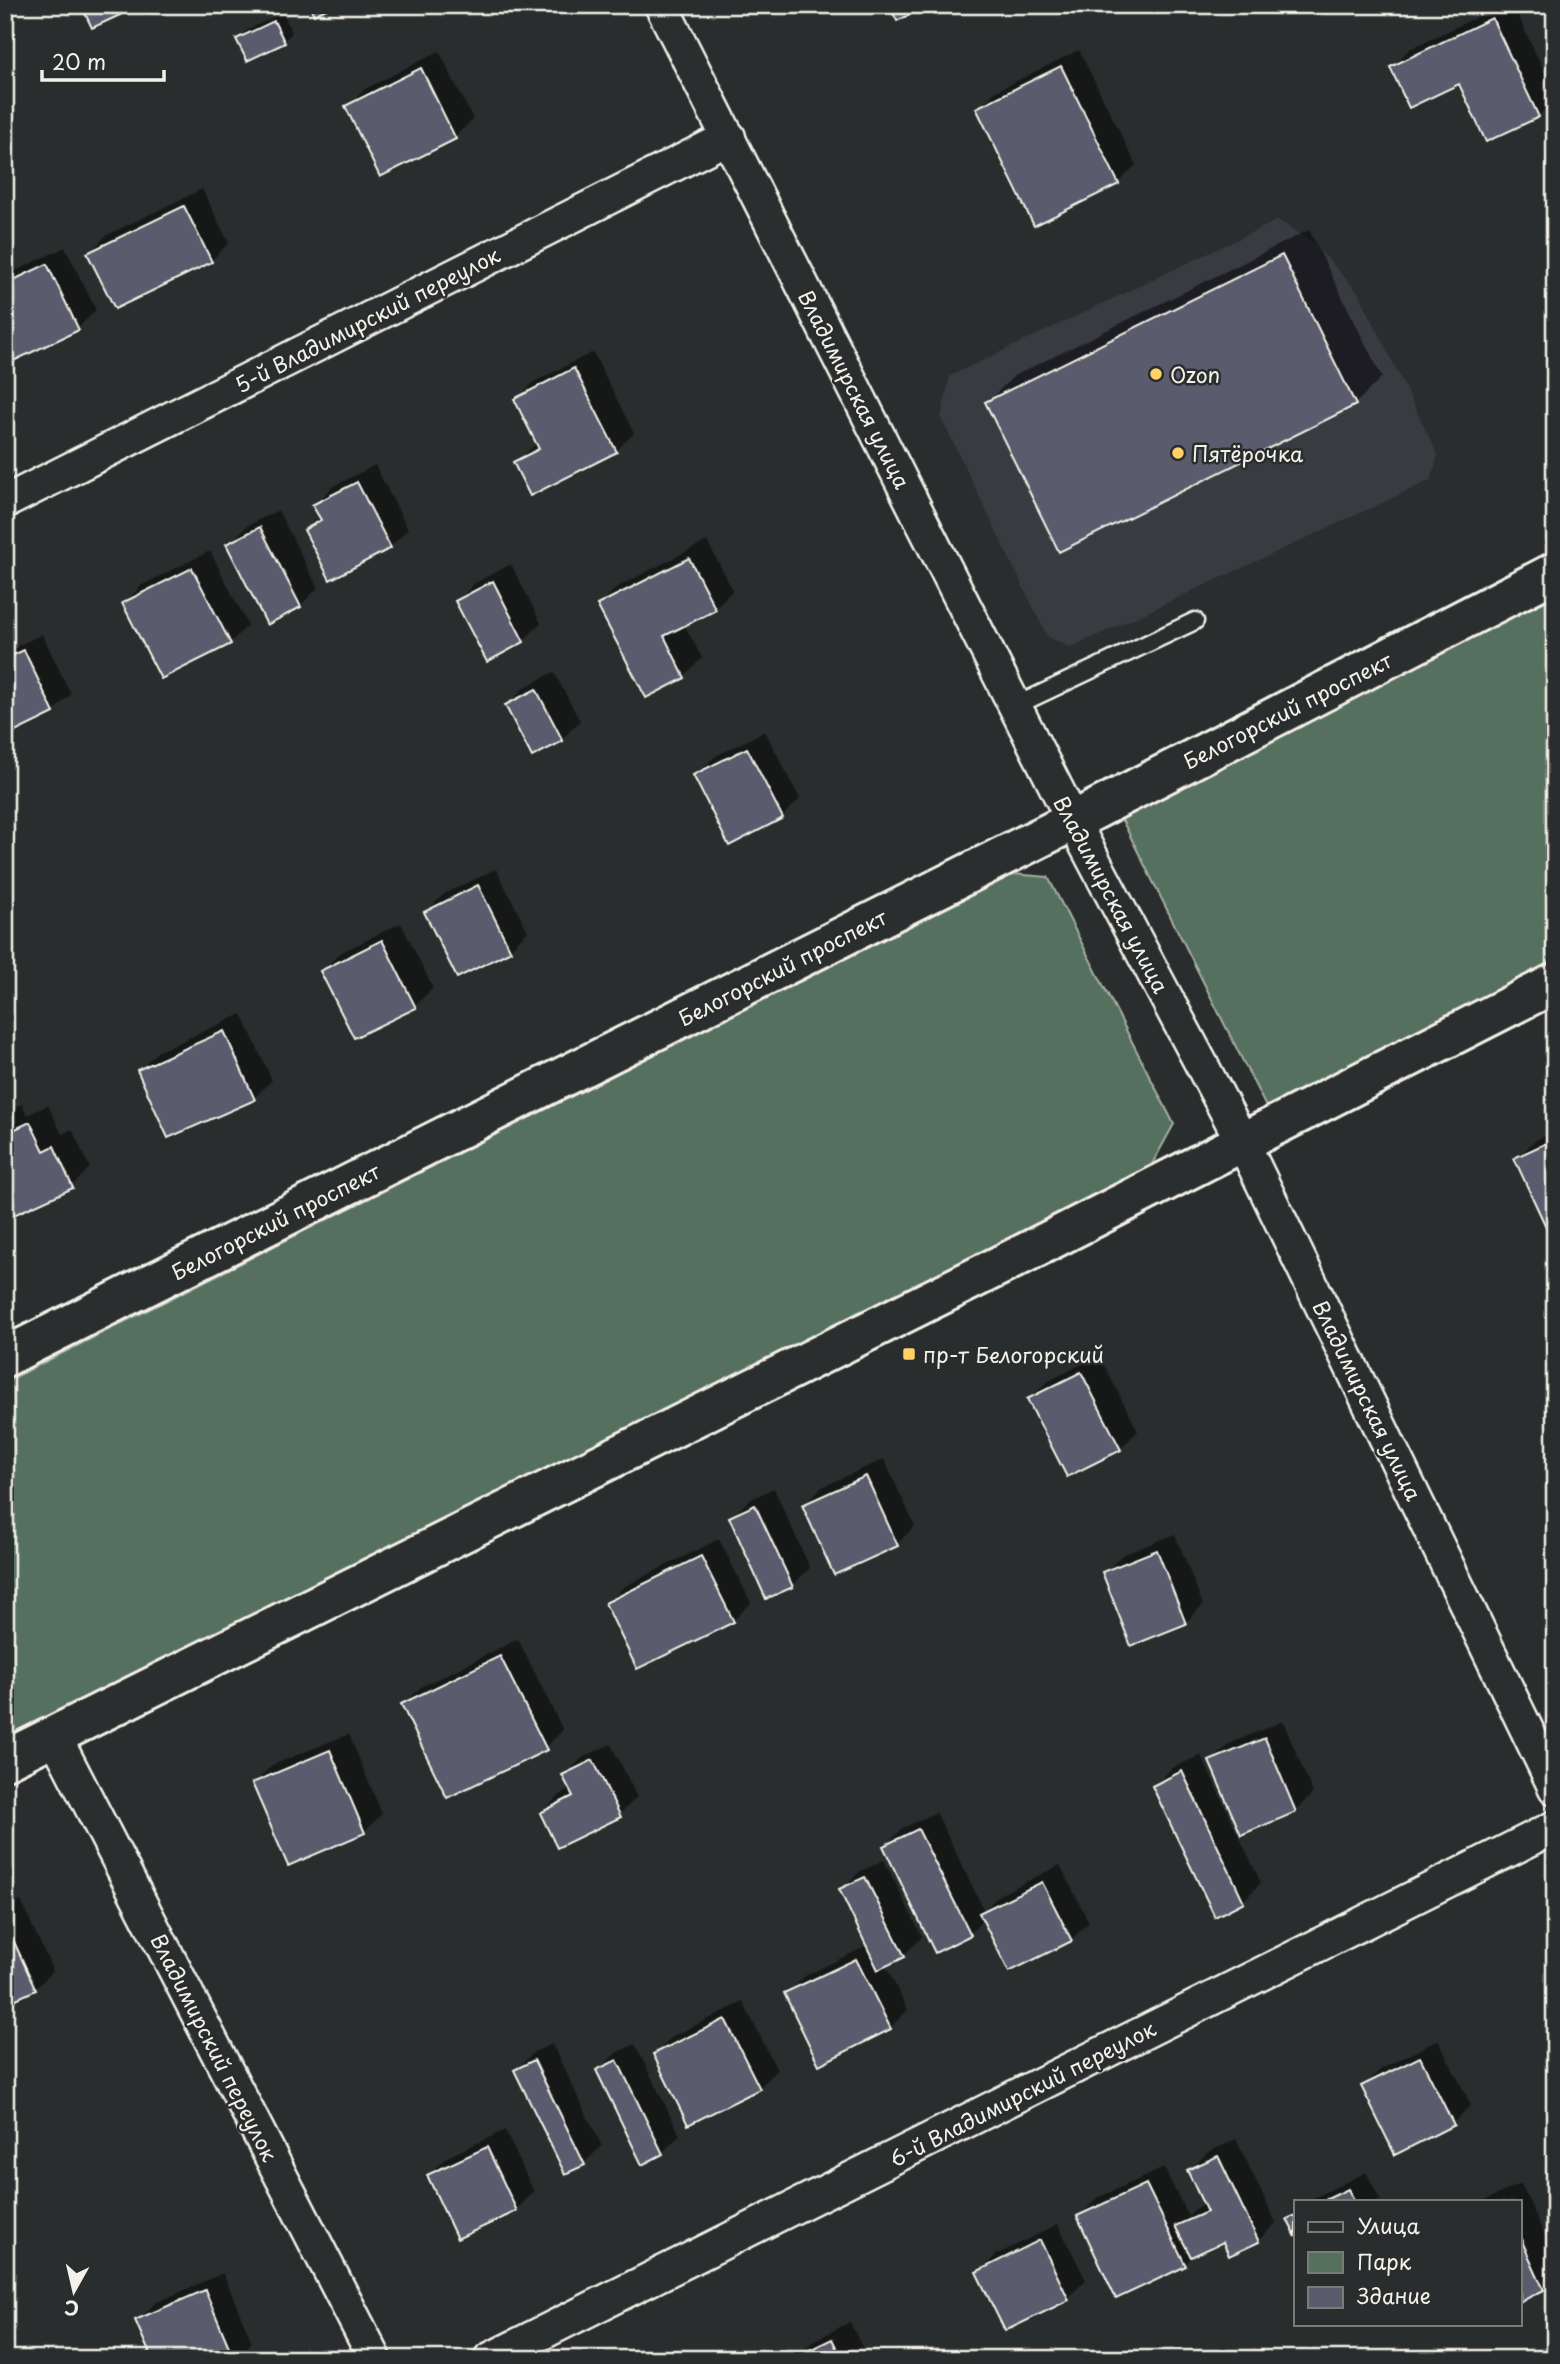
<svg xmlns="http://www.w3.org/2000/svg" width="1560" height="2364" font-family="'Playpen Sans',sans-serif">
<rect width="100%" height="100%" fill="#2a2d2e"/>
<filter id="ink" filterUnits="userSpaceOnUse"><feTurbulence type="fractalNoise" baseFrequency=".0143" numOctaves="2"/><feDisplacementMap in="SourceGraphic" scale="14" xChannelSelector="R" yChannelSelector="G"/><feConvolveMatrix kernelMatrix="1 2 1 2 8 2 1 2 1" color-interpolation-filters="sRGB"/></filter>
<g filter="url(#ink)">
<polygon fill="#383b41" points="1278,220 1314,244 1359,293 1438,455 1431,480 1070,648 1047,636 941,418 950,376"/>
<g fill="#56705e" stroke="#a5b0a3" stroke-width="2">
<polygon points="1555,596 1555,963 1267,1109 1120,816"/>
<polygon points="1012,874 1048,877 1174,1124 1151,1166 5,1743 5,1382"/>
</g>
<g fill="#0007">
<polygon points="1502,5 1513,5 1555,94 1555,99 1538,116 1487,140 1460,82 1392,67 1410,49"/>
<polygon points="283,13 292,33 284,41 238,39 247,30"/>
<polygon points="1079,50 1136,165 1118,183 978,109 996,91"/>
<polygon points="439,51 473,119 455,137 381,175 347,107 365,89"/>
<polygon points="202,189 229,243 211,261 89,253 107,235"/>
<polygon points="1309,230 1382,377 1355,404 987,402 1014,376"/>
<polygon points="65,247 96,310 78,328 5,364 5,276"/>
<polygon points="593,352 634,433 616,451 515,463 538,442 516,400 534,382"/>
<polygon points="375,465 408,529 390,547 306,530 320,516 315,505 332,487"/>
<polygon points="278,510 318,588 300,606 229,544 247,526"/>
<polygon points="707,541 733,590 715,608 684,624 702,658 684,676 599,605 617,587"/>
<polygon points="210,551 248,625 230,643 124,603 142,585"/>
<polygon points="511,564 541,623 523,641 457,601 475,583"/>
<polygon points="42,634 71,694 53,712 5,735 5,652"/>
<polygon points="554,672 580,721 562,739 507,705 525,687"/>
<polygon points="765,731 800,799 782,817 696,775 714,757"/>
<polygon points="496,869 528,931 510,949 426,912 444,894"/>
<polygon points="401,923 433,988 415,1006 354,1036 322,971 340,953"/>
<polygon points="242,1014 272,1080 254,1098 139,1070 157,1052"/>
<polygon points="22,1104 27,1115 48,1105 62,1134 72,1129 90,1168 72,1186 5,1217 5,1112"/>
<polygon points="1555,1131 1555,1240 1516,1159 1534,1141"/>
<polygon points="1099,1355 1138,1431 1120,1449 1029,1399 1047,1382"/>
<polygon points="884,1459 915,1526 897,1544 804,1505 822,1487"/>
<polygon points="774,1488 810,1568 792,1586 731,1518 749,1500"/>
<polygon points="1175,1534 1203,1605 1185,1623 1104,1573 1122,1555"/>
<polygon points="719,1539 751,1603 733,1621 607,1604 625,1586"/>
<polygon points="518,1639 563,1730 545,1748 403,1705 421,1687"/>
<polygon points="1283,1721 1313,1793 1295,1811 1211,1762 1229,1744"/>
<polygon points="349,1734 382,1814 364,1832 254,1783 272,1765"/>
<polygon points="611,1744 637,1797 619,1815 542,1813 560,1795 571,1789 564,1776 582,1758"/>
<polygon points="1201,1755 1261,1883 1243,1901 1216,1914 1155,1786 1172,1768"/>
<polygon points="936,1812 984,1910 999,1895 1060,1865 1089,1922 1071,1940 984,1919 970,1934 885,1846 903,1828"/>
<polygon points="884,1860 922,1937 904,1955 885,1965 908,2010 890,2028 787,1994 805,1976 868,1945 841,1890 859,1872"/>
<polygon points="21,1901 53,1971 35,1989 5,2002 5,1908"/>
<polygon points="743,2002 777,2070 759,2088 655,2054 673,2036"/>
<polygon points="1438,2040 1471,2105 1453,2123 1396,2152 1363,2087 1381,2069"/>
<polygon points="552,2044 602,2146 584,2163 566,2172 516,2070 534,2052"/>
<polygon points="635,2044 680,2135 662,2153 598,2071 616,2053"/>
<polygon points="505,2130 534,2192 516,2210 429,2175 447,2157"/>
<polygon points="1236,2139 1276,2223 1258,2241 1223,2240 1197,2252 1185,2264 1079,2216 1097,2198 1164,2168 1188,2216 1195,2209 1205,2204 1189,2171 1207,2153"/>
<polygon points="1366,2172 1381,2201 1308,2201"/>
<polygon points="1521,2184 1555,2257 1555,2277 1543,2289 1520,2300 1520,2201 1483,2201"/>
<polygon points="1058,2224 1086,2280 1068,2298 978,2273 996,2255"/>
<polygon points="223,2273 252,2342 236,2359 154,2359 137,2321 155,2303"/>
<polygon points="850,2322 868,2359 795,2359 813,2341"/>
</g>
<g fill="#5a5c6d" stroke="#f4f1e8" stroke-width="2">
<polygon points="81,5 133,5 135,8 92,28"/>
<polygon points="309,5 335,5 314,15"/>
<polygon points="889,5 930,5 897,21"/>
<polygon points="1492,18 1539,117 1486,142 1459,84 1409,108 1390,67"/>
<polygon points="274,21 285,43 247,61 236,39"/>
<polygon points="1061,66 1119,184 1034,226 976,108"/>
<polygon points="421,68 456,139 380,177 345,106"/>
<polygon points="184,206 212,262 115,309 87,253"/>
<polygon points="1282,255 1356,405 1059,552 985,402"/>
<polygon points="47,264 79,330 5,365 5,284"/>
<polygon points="574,368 617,452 530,496 513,462 539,449 514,399"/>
<polygon points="357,482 391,548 330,580 304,530 321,520 312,505"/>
<polygon points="260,527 301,607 267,625 226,544"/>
<polygon points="689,558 716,610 664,636 685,678 646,698 597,605"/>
<polygon points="192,568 231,644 161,679 122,603"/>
<polygon points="493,581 524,642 487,662 455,601"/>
<polygon points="24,650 54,713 5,737 5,659"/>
<polygon points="536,689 563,741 532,757 505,705"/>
<polygon points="747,748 783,818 729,846 693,775"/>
<polygon points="478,885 511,951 457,978 424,912"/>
<polygon points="382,940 416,1008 354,1038 320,971"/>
<polygon points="224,1031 255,1100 168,1138 137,1070"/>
<polygon points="30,1122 44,1151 54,1146 73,1188 5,1219 5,1124 9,1132"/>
<polygon points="1555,1139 1555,1243 1554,1244 1514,1158"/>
<polygon points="1081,1372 1121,1450 1067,1477 1027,1399"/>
<polygon points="866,1476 898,1546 834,1575 802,1505"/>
<polygon points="755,1505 793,1587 766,1599 729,1517"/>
<polygon points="1157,1550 1186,1624 1131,1646 1102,1572"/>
<polygon points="701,1556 734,1622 637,1669 605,1603"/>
<polygon points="500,1656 547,1750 447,1798 401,1704"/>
<polygon points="1265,1738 1296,1812 1241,1835 1209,1761"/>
<polygon points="330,1750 365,1833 288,1866 252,1783"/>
<polygon points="593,1760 621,1817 557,1848 540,1813 573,1796 562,1775"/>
<polygon points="1182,1771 1244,1902 1215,1917 1152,1786"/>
<polygon points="918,1829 971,1935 935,1953 883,1846"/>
<polygon points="865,1877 905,1957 878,1970 839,1889"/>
<polygon points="1042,1882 1072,1941 1009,1972 979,1913"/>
<polygon points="5,1922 36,1990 5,2004"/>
<polygon points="856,1959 891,2029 819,2065 784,1993"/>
<polygon points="725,2019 760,2089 688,2125 653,2054"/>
<polygon points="1420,2057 1454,2125 1395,2155 1361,2086"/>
<polygon points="534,2060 585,2165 565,2174 514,2070"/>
<polygon points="617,2060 663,2154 642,2165 596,2070"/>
<polygon points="487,2147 517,2211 457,2239 427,2175"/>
<polygon points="1218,2156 1259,2242 1229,2256 1223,2242 1191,2257 1175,2226 1207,2212 1187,2170"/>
<polygon points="1146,2184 1186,2266 1116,2299 1077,2216"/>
<polygon points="1348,2189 1354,2201 1323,2201"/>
<polygon points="1296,2215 1296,2237 1287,2219"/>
<polygon points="1520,2237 1544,2290 1520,2302"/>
<polygon points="1040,2240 1069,2300 1005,2331 976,2272"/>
<polygon points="205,2290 234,2359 152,2359 135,2320"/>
<polygon points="832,2339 842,2359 793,2359 793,2358"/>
</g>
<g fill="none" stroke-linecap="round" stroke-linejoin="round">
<g stroke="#f4f1e8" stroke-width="21">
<polyline id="service" points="1015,706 1195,621"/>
</g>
<g stroke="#f4f1e8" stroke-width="37">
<g id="minor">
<polyline points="661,5 1073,821 1243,1143 1555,1788"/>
<polyline points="5,502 729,137"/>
<polyline points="54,1735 375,2359"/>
<polyline points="490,2359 1555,1827"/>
</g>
</g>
<g stroke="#f4f1e8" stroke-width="44">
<g id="tertiary">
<polyline points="5,1357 1073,821 1555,572"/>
<polyline points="5,1760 1013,1259 1555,983"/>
</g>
</g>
<use href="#service" stroke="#2a2d2e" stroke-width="16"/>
<use href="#minor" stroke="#2a2d2e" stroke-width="32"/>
<use href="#tertiary" stroke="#2a2d2e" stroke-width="38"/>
</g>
</g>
<g fill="#ffd166" stroke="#2a2d2e" stroke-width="2.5">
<circle cx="1156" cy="374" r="7"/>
<circle cx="1178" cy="453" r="7"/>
<rect x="902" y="1347" width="14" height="14" rx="3.5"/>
</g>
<g text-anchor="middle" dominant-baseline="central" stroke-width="5" stroke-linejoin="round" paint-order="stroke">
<g font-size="21" fill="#f4f1e8" stroke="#2a2d2e">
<text transform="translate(367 319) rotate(-27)">5-й Владимирский переулок</text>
<text transform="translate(855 389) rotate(63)">Владимирская улица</text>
<text transform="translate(1287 710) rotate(-27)">Белогорский проспект</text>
<text transform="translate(1112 894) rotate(62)">Владимирская улица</text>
<text transform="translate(782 967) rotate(-27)">Белогорский проспект</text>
<text transform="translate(275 1221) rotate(-27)">Белогорский проспект</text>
<text transform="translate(1368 1400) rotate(64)">Владимирская улица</text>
<text transform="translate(215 2047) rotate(63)">Владимирский переулок</text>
<text transform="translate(1022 2093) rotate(-27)">6-й Владимирский переулок</text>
</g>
<g font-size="21" fill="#f4f1e8" stroke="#2a2d2e" text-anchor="start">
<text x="1170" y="374">Ozon</text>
<text x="1192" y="453">Пятёрочка</text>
<text x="923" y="1354">пр-т Белогорский</text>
</g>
</g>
<rect width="1560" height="2364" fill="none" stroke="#2a2d2e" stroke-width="28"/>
<rect x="14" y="14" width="1532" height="2336" fill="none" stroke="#f4f1e8" stroke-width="2.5" filter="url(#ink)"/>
<rect x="1294" y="2200" width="228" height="126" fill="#2a2d2e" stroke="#7b7b78" stroke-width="2"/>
<rect x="1308" y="2222" width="35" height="10" fill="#2a2d2e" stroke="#7b7b78" stroke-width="2"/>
<text x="1357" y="2234" font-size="21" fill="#f4f1e8">Улица</text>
<rect x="1308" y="2252" width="35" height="21" fill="#56705e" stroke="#7b7b78" stroke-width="2"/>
<text x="1357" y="2270" font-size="21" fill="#f4f1e8">Парк</text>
<rect x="1308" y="2287" width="35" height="21" fill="#5a5c6d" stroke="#7b7b78" stroke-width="2"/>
<text x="1357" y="2304" font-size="21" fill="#f4f1e8">Здание</text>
<g transform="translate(74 2291) rotate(188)" stroke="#2a2d2e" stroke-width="5" paint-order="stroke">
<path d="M0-5L12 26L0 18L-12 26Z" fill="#f4f1e8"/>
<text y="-10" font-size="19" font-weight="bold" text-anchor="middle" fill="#f4f1e8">С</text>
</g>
<path d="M42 70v10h122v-10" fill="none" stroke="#f4f1e8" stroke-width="3.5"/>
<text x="52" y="70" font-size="21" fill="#f4f1e8" stroke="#2a2d2e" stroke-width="5" paint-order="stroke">20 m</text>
</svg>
